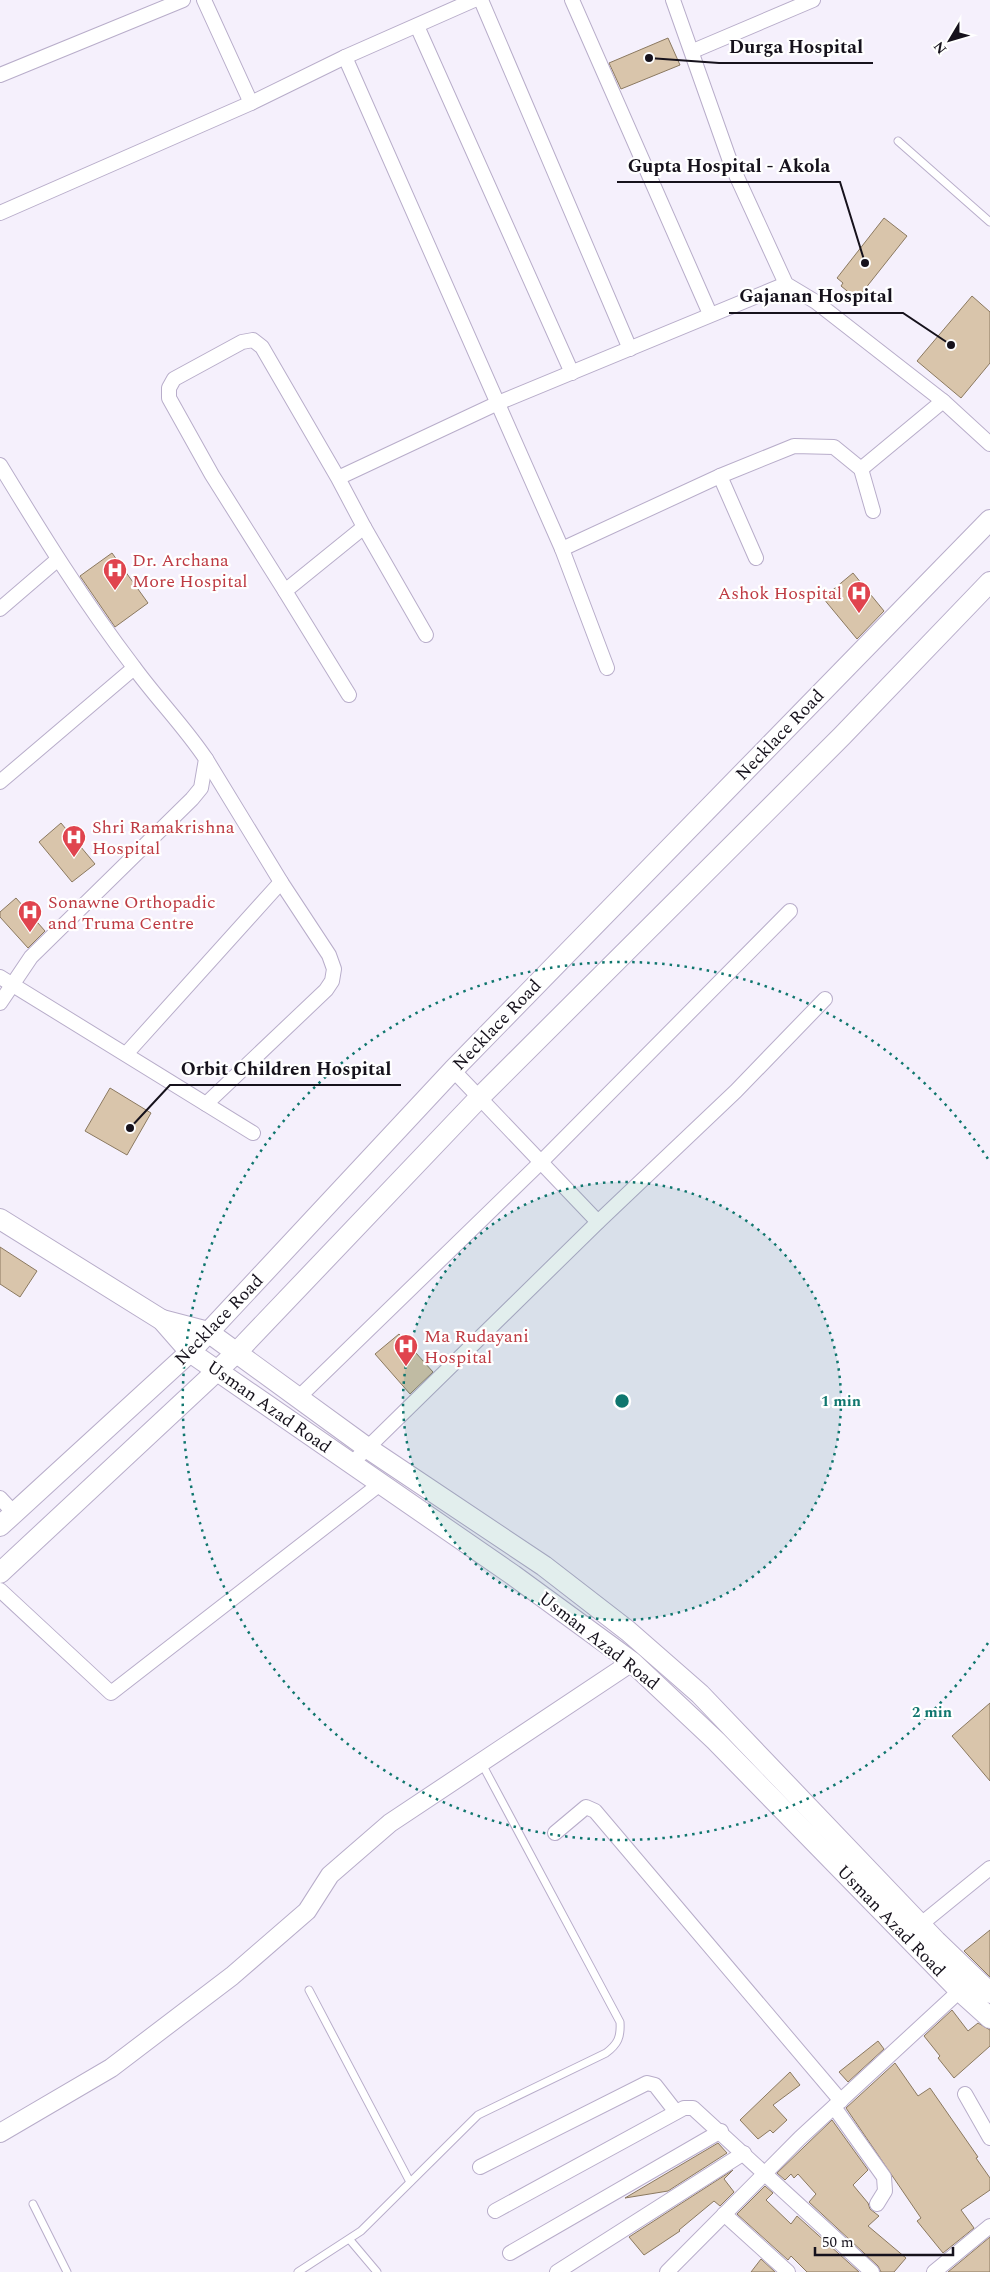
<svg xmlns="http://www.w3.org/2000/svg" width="990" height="2272" font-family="Spectral,serif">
<rect width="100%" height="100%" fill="#f5f0fc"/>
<g fill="#d9c5ab" stroke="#8b7960">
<polygon points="668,38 680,65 621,89 609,63"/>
<polygon points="884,218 907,236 857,299 841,286 843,283 837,278"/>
<polygon points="972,296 990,312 990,363 961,398 917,361"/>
<polygon points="112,553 148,603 115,627 80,576"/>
<polygon points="853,573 884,611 857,639 823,598"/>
<polygon points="61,823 95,864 72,882 39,842"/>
<polygon points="16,898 45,931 28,948 0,917 0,912"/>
<polygon points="110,1088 151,1113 127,1155 85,1131"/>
<polygon points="0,1247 37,1271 20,1297 0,1284"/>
<polygon points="399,1334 433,1372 410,1394 375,1354"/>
<polygon points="990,1703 990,1781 952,1736"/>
<polygon points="990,1930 990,1977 964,1951"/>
<polygon points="952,2010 968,2031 978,2023 990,2030 990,2046 954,2078 938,2058 940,2056 924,2036"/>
<polygon points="878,2041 884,2049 848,2082 839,2072"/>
<polygon points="895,2063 918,2096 930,2088 978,2157 976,2158 990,2178 990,2190 961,2210 974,2228 943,2253 917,2221 921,2218 846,2108"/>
<polygon points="790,2072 800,2085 773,2105 787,2120 773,2133 770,2130 758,2139 740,2120"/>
<polygon points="832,2120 868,2170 853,2185 868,2203 870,2209 879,2216 868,2226 906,2258 894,2272 881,2272 878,2266 809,2202 816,2194 798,2174 794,2178 791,2174 785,2180 777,2173"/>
<polygon points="718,2143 727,2153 668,2191 625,2198"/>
<polygon points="733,2170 724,2179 734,2192 720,2206 714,2201 679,2230 680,2231 644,2255 629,2237"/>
<polygon points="765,2186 773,2193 766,2200 791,2224 797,2216 859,2272 807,2272 791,2256 788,2260 737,2214"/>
<polygon points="990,2237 990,2272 948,2272"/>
<polygon points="761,2259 775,2272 751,2272"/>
</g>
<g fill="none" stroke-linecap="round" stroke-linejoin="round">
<g stroke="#b8adca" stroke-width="9">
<g id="service">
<polyline points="898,141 990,222"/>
<polyline points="309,1990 410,2182"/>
<polyline points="33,2204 67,2272"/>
<polyline points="350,2240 377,2272"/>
<path d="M298,2272L361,2231L478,2115L606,2053C618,2044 621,2037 620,2022L482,1764"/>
</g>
</g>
<g stroke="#b8adca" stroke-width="16">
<g id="minor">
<polyline points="204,0 251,103"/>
<polyline points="481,0 630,349"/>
<polyline points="572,0 710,314"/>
<polyline points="673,0 731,164 786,284 816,302 943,401 990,444"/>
<polyline points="417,26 572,373"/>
<polyline points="693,51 813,0"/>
<polyline points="345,57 562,549 607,668"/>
<polyline points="0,75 183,0"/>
<polyline points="0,213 251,103 345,57 474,0"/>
<path d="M0,465C42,534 84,602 133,666C156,698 184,726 206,759L201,788L192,799L31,957L0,1003"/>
<polyline points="861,469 943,401"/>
<polyline points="720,476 756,558"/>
<polyline points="338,478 262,347 253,340 242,342 174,379 169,388 169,398 212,475 285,591 364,527 338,478 498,403 786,284"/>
<polyline points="364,527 426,635"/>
<polyline points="562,549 720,476 794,446 834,447 861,469 873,511"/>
<polyline points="285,591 349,695"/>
<polyline points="0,609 57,560"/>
<polyline points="206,759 281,882 329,955 334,969 332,981 326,990 206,1104"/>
<polyline points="0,782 134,668"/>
<polyline points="0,977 253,1133"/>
<polyline points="126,1054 281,882"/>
<polyline points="453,1070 598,1222"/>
<polyline points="298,1398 541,1162 790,911"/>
<polyline points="351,1464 598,1222 736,1091 825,999"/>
<polyline points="0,1498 14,1513"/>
<polyline points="0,1590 111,1693 380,1484"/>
<polyline points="555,1833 586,1807 595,1811 841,2101"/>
<polyline points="915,1929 990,1868"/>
<polyline points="965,2094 990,2138"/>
<polyline points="834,2107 884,2177 885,2191 877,2204"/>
<polyline points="480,2167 647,2083 655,2085 676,2112"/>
<polyline points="495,2211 684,2108 693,2108 872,2272"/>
<polyline points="724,2214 788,2272"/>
<polyline points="510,2253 721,2131"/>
<polyline points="557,2272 744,2153"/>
<polyline points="667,2272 800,2138 966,1985"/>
<polyline points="934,2272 990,2226"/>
</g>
</g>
<g stroke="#b8adca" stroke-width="20">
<polyline id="tertiary" points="0,2133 111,2068 232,1976 307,1911 330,1875 390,1823 632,1662"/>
</g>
<g stroke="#b8adca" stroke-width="22">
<g id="secondary">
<polyline points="0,1219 162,1320 190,1352 513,1575 632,1662 716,1741 960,1991 990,2018"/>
<polyline points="162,1320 208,1332 366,1447 544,1566 628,1631 700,1694 936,1941 990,1993"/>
<polyline points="0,1526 190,1352 453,1070 990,520"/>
<polyline points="0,1573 236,1353 479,1098 842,736 990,582"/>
</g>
</g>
<use href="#service" stroke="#fff" stroke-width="7"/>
<use href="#minor" stroke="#fff" stroke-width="14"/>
<use href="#tertiary" stroke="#fff" stroke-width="18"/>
<use href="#secondary" stroke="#fff" stroke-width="20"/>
</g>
<circle cx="622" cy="1401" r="219" fill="#0f766e" fill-opacity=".12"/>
<g fill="none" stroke="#0f766e" stroke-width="2.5" stroke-dasharray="2.5 5">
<circle cx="622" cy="1401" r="219"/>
<path d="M988 1643A439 439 0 1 1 988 1159"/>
</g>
<defs>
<g id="hospital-pin" transform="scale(1.25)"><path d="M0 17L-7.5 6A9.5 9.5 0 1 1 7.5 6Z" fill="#e0444e" stroke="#fff"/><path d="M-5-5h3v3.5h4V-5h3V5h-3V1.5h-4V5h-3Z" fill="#fff"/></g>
</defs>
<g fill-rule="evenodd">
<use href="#hospital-pin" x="115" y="570"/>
<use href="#hospital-pin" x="859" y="593"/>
<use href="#hospital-pin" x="74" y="837"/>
<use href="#hospital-pin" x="30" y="912"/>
<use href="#hospital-pin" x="406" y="1346"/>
</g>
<g text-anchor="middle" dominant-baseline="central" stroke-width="4.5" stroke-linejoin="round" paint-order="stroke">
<g font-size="18" fill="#be3a42" stroke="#fff" text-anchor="start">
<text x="132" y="560">Dr. Archana<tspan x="132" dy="21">More Hospital</tspan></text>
<text x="842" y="593" text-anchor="end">Ashok Hospital</text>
<text x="92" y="827">Shri Ramakrishna<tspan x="92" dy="21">Hospital</tspan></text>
<text x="48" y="902">Sonawne Orthopadic<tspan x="48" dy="21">and Truma Centre</tspan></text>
<text x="424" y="1336">Ma Rudayani<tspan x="424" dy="21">Hospital</tspan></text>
</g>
<g font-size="18" fill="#16121c" stroke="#fff">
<text transform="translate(780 735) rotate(-46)">Necklace Road</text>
<text transform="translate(497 1025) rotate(-46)">Necklace Road</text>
<text transform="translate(219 1320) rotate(-46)">Necklace Road</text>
<text transform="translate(269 1407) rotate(35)">Usman Azad Road</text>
<text transform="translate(599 1641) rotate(38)">Usman Azad Road</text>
<text transform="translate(891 1921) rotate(46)">Usman Azad Road</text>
</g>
</g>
<circle cx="622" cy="1401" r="8" fill="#0f766e" stroke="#fff" stroke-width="2.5"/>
<g font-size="15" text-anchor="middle" font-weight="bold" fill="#0f766e" stroke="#fff" stroke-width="4.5" stroke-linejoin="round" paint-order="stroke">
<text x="841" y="1406">1 min</text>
<text x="932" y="1717">2 min</text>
</g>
<path fill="none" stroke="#16121c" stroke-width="2" d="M649 58L719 63H873M865 263L840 182H617M951 345L903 313H729M130 1128L170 1085H401"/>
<g fill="#16121c" stroke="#fff" stroke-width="2">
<circle cx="649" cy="58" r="5"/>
<circle cx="865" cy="263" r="5"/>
<circle cx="951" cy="345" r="5"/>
<circle cx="130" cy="1128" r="5"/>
</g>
<g font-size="19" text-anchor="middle" font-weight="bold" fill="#16121c" stroke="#fff" stroke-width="4.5" stroke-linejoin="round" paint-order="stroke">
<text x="796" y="53">Durga Hospital</text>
<text x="729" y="172">Gupta Hospital - Akola</text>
<text x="816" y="302">Gajanan Hospital</text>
<text x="286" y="1075">Orbit Children Hospital</text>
</g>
<g transform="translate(950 40) rotate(232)" stroke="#ffffff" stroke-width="4" paint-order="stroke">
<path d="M0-4L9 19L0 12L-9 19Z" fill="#16121c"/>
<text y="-8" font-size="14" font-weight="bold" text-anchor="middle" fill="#16121c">N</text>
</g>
<path d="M815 2247v8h138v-8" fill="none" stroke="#16121c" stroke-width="2.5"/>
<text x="822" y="2247" font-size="15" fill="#16121c" stroke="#ffffff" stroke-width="4" paint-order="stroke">50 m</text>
</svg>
